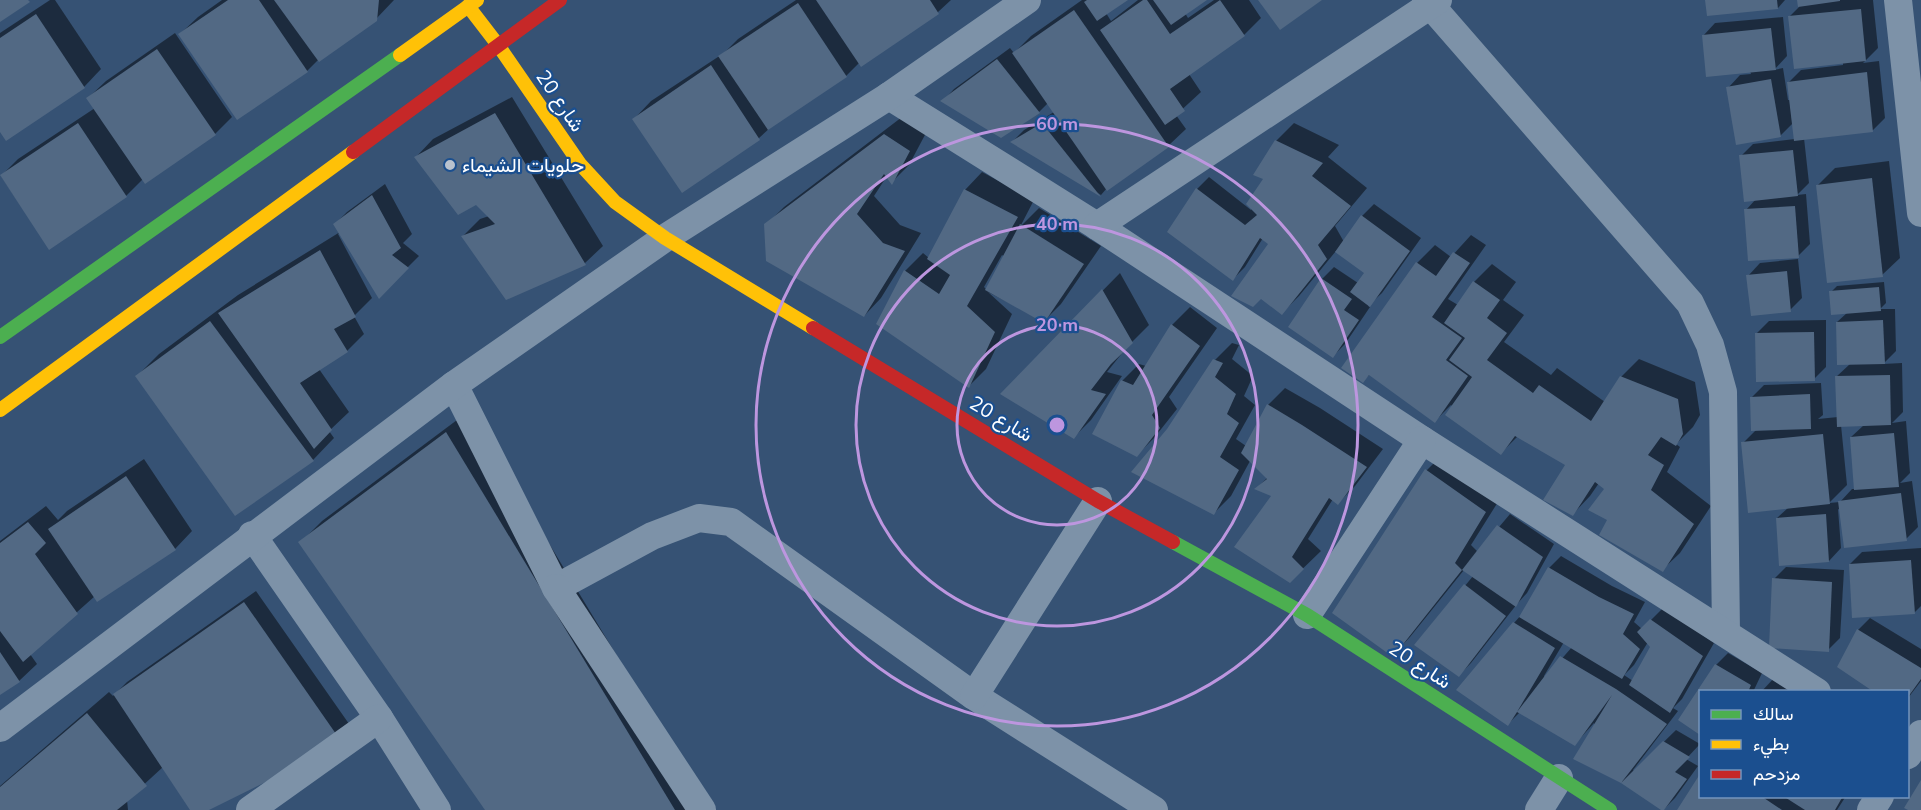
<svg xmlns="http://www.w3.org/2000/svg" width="1921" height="810" font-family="'Nunito Sans',Vazirmatn,sans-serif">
<rect width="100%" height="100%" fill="#365274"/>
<g fill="#0007" fill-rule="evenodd">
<polygon points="50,0 55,0 101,69 84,87 0,129 0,33"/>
<polygon points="222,0 394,0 376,19 319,59 307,71 238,118 180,34 198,17"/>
<polygon points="796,0 951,0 938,12 861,65 860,62 846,76 772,126 759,138 682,191 634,119 651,101 724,53 738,39"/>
<polygon points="1082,0 1125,0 1106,13 1111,21 1138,0 1204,0 1185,13 1188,18 1214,0 1249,0 1261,18 1244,35 1189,74 1201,92 1176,115 1186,129 1168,146 1107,188 1101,195 1013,141 1024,130 1054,112 1048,103 1039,112 1001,136 943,101 954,89 1010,48 1014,53 1031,36"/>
<polygon points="1707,0 1785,0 1778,8"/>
<polygon points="1798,0 1873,0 1878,48 1863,63 1879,61 1885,118 1873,130 1804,138 1809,183 1797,195 1806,194 1810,244 1798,256 1746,210 1756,199 1741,156 1753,144 1795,139 1793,123 1780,136 1728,88 1740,75 1751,74 1750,71 1703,36 1715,23 1783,17 1787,56 1774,70 1783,68 1788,100 1791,100 1789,82 1801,70 1843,65 1843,62 1790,16 1799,7"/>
<polygon points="175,33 232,117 215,134 143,179 126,196 49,248 1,176 18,159 95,108 88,98 106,81"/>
<polygon points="512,97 603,246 585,263 507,298 463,236 480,219 489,216 477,204 416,157 433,139"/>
<polygon points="902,117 926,133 909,165 892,182 887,176 874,196 900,225 921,233 881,298 864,316 766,225 784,207"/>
<polygon points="1294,123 1339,145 1328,157 1367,188 1335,226 1344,242 1362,216 1374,204 1421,238 1382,293 1368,306 1370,307 1345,344 1333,356 1322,279 1334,267 1358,283 1366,273 1336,251 1299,296 1282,313 1270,244 1263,238 1245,267 1233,279 1169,232 1197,189 1209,177 1251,210 1265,178 1276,141"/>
<polygon points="1889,161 1900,258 1882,275 1818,185 1835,168"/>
<path d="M982,172L1034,200L1020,227L1039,208L1101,246L1061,304L1044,321L988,292L1012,314L986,369L969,386L878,324L905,271L923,253L929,258L965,190ZM1002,255L1005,257L987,290L984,287Z"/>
<polygon points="385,184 412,234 403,243 419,256 379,296 340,232 338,234 372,298 354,316 364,334 347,351 319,369 349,412 329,431 334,438 313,460 137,376 159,354 238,295 340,232 335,224 347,212"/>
<polygon points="1471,235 1486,245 1448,299 1458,305 1474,282 1492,264 1516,282 1503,300 1524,315 1504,342 1551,375 1557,368 1605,402 1621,377 1639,359 1695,382 1700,415 1693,427 1676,444 1680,447 1667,472 1711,506 1680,553 1662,570 1609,520 1606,488 1599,483 1590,496 1573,514 1568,465 1518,436 1501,453 1451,405 1435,421 1370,374 1363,381 1343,367 1417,263 1435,245 1451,257"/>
<polygon points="1798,259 1802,298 1790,310 1748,276 1760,263"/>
<polygon points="1120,273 1149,325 1127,347 1107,372 1122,376 1091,420 1074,437 1002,393"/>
<path d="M1884,282L1886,303L1880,309H1895L1896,351L1883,364L1902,363L1903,412L1892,423L1906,421L1910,473L1900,483L1912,481L1918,527L1906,539L1838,509L1841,548L1829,561L1777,518L1789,507L1743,443L1756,430L1752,397L1764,385L1821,383L1823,415L1818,419L1838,417L1836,377L1850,364L1837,322L1848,312L1831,292L1837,286ZM1841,425H1864L1851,437L1856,489H1852L1840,502L1829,503L1847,485Z"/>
<polygon points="1190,307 1217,328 1169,397 1177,409 1154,438 1137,455 1122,381 1139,364 1146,366 1172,325"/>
<polygon points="1826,320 1826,367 1814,379 1757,333 1769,321"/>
<polygon points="1232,343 1239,345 1232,359 1253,376 1244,396 1255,405 1236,439 1246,446 1268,405 1285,388 1320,408 1383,449 1355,486 1338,503 1333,499 1308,539 1321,551 1290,581 1273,496 1256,489 1268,477 1250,461 1231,496 1214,513 1169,430 1215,360"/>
<polygon points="469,411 710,810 487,810 300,543 322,521"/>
<polygon points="1444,453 1503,494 1471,545 1478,552 1510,514 1554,544 1527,593 1517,604 1471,663 1459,675 1417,645 1473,576 1464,570 1410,637 1393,655 1334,613 1427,470"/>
<polygon points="144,459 192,531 175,549 95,596 30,654 37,664 19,681 0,693 0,541 46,506 58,520 67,511"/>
<polygon points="1921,548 1921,606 1914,613 1850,564 1862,552"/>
<path d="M1561,556L1612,586L1645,602L1634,622L1642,629L1663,608L1714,643L1682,699L1673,708L1678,711L1633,770L1634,771L1676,730L1700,744L1686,759L1698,766L1675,798L1663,810L1621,782L1594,723L1575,744L1520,712L1508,724L1514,623L1522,614L1549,568ZM1564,642L1572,647L1545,678L1544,676ZM1648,642L1652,646L1633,681L1624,675L1634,665Z"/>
<polygon points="1786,567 1844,570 1840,638 1828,650 1774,579"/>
<polygon points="256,591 354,731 205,810 192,810 163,767 127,800 128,810 0,810 0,786 109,692 113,696 127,682"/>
<polygon points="1870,618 1921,649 1921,681 1908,698 1908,692 1858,630"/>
<polygon points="1728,653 1762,673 1753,692 1700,692 1700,734 1680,719 1716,665"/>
<polygon points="1774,678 1795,692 1761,692"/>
<polygon points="1700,777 1700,796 1846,796 1837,810 1678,810"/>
</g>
<g fill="#526984">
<polygon points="0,0 28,0 30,2 0,22"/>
<polygon points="228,0 259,0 308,72 237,120 178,34"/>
<polygon points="274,0 379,0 377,21 319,62"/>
<polygon points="816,0 930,0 939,14 861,67"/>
<polygon points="1087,0 1128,0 1097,21 1084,2"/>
<polygon points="1143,0 1147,0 1170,34 1220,0 1245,36 1170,89 1185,111 1165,125 1100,30"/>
<polygon points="1153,0 1207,0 1171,25"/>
<polygon points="1258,0 1322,0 1280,30"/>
<polygon points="1705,0 1777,0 1778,9 1707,16"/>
<polygon points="1797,0 1840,0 1840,1 1798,7"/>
<polygon points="798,3 847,77 768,130 718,56"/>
<polygon points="1861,9 1866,61 1794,69 1788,16"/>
<polygon points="1074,10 1169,147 1107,191 1012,53"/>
<polygon points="36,14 85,88 6,141 0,132 0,38"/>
<polygon points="1771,28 1776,70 1706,77 1702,35"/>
<polygon points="157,49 216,135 145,184 86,98"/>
<polygon points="997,59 1040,113 1001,138 940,101"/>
<polygon points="711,65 760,140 682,193 632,119"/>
<polygon points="1867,72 1873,132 1794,141 1787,82"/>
<polygon points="1771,79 1781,137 1736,145 1726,87"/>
<polygon points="495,113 586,265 506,300 461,236 495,224 476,205 458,215 414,157"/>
<polygon points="78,123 127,197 49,250 0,175"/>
<polygon points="1042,123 1101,197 1010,142"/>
<polygon points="884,134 910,151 892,185 884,174 857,214 883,243 905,251 864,317 766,261 764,224"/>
<polygon points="1275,140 1323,163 1312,176 1351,206 1318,245 1327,259 1282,315 1261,299 1253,307 1231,296 1268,244 1260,238 1233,281 1167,232 1196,188 1245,225 1257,215 1246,204 1263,179 1253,175"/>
<polygon points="1793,150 1798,196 1744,202 1739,155"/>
<polygon points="1872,178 1883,277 1827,283 1816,185"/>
<polygon points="964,189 1018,217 967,306 995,332 969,388 876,324 904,270 939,294 950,275 927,259"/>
<polygon points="372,195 401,248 392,255 409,268 379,299 333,224"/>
<polygon points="1795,206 1799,258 1748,261 1744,209"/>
<polygon points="1361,215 1410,251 1370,307 1350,292 1364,273 1335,252"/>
<polygon points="1020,224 1084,264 1044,323 985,290"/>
<polygon points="320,250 356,317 334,329 348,352 300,383 332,430 314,449 218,313"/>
<polygon points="1453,252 1470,263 1432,317 1462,338 1446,360 1468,376 1435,423 1369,375 1363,383 1341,368 1416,262 1436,276"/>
<polygon points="1787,271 1791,312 1751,316 1746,275"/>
<polygon points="1321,278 1352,299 1344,310 1359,320 1333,358 1288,327"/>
<polygon points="1473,281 1500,300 1487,318 1507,333 1487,360 1533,393 1539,385 1591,421 1620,376 1678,399 1683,434 1676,446 1661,437 1648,455 1664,465 1651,490 1694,524 1663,572 1599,535 1607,520 1588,510 1604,489 1595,482 1573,516 1543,500 1565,465 1515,436 1501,455 1445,415 1472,377 1449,360 1465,338 1444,323"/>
<polygon points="1879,287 1881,311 1831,315 1829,291"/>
<polygon points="1102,289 1133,343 1111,364 1091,390 1106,394 1074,439 1000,394"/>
<polygon points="1883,320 1885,364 1837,365 1836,322"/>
<polygon points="210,321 314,461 235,516 135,376"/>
<polygon points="1171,324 1200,346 1152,415 1160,428 1137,457 1092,434 1121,380 1133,385"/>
<polygon points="1814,332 1815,381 1756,382 1755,333"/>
<polygon points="1213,359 1223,363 1215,377 1236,394 1227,414 1239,423 1220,457 1239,470 1214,515 1131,472 1167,429"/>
<polygon points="1890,375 1891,425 1837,427 1835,376"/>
<polygon points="1810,394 1811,429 1751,431 1750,397"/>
<polygon points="1267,404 1302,425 1367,467 1338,505 1329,498 1292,557 1304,569 1290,583 1234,547 1271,496 1254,489 1267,479 1241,453"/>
<polygon points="446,432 675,810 485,810 298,542"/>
<polygon points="1894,433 1899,487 1854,490 1850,437"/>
<polygon points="1823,434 1830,504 1748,513 1741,442"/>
<polygon points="1425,469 1486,512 1455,563 1462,570 1393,657 1332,613"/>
<polygon points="126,476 176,550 97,602 48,529"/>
<polygon points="1901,493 1907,541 1844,548 1838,501"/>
<polygon points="1826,514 1829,562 1779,566 1776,518"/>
<polygon points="28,522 46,543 35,554 78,614 23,662 0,631 0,543"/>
<polygon points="1497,525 1543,557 1516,607 1462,570"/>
<polygon points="1911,560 1915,614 1852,618 1849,564"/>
<polygon points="1548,567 1599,597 1634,614 1623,634 1640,649 1622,679 1519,617"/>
<polygon points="1772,578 1832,582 1829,652 1769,648"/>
<polygon points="1464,584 1506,616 1459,677 1414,645"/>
<polygon points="244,602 343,744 209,810 190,810 113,694"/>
<polygon points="1650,619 1703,656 1670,713 1629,685 1650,647 1637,632"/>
<polygon points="1513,622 1555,648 1517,712 1560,656 1616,689 1667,724 1621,783 1663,741 1690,757 1675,772 1687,779 1664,810 1661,810 1621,783 1573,759 1612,695 1575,746 1517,712 1508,726 1456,690"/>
<polygon points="1857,629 1921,668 1921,679 1908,697 1908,692 1874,692 1837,667"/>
<polygon points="0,652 20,682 0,695"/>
<polygon points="1715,664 1751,685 1748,692 1700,692 1700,735 1678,720"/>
<polygon points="87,713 147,786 117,810 0,810 0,787"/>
<polygon points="1700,774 1700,796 1761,796 1782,810 1677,810"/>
<polygon points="1921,780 1921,810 1908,810 1904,808"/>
<polygon points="1783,796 1843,796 1835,810 1805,810"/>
</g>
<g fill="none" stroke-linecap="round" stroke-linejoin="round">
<g stroke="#7d92a8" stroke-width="28">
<polyline points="1426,0 1690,303 1710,345 1723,392 1726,633"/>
<polyline points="1898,0 1921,213"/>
<polyline points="889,96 1097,226 1422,440 1817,692"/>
<polyline points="1097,226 1438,0"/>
<polyline points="454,385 556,588 652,536 699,518 731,522 974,696 1154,810"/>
<polyline points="252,535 379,718 437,810"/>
<polyline points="556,588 702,810"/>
<polyline points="1307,615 1422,440"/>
<polyline points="974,696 1098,501"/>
<polyline points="0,728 454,385 665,238 889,96 1027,0"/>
<polyline points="1908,755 1921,734"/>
<polyline points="250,810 379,718"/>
<polyline points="1539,810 1559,778"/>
<polyline points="1871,810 1880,796"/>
</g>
<g stroke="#4caf50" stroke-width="14">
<polyline points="0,337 400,55"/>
<polyline points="1173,542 1307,615 1610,810"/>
</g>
<g stroke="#ffc107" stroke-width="14">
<polyline points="468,6 498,45 580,164 615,202 665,238 813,328"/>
<polyline points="400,55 477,0"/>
<polyline points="0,410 353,152"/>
</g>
<g stroke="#c62828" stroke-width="14">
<polyline points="353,152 560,0"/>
<polyline points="813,328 1098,501 1173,542"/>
</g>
</g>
<g fill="none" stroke="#bd96df" stroke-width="3">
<circle cx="1057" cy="425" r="100"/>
<circle cx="1057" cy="425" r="201"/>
<circle cx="1057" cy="425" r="301"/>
</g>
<circle fill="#b9c2ce" stroke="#1b4f8f" stroke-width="2" cx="450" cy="165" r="6"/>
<g text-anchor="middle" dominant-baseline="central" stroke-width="4.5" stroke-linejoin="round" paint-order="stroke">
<g font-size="20" fill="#fff" stroke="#1b4f8f">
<text transform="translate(560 101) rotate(56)">شارع 20</text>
<text transform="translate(1001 419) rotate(31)">شارع 20</text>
<text transform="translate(1420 665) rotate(33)">شارع 20</text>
</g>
<g font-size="20" fill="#fff" stroke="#1b4f8f" text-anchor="start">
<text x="462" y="165">حلويات الشيماء</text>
</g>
</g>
<circle cx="1057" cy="425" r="9" fill="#bd96df" stroke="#1b4f8f" stroke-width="3"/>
<g font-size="18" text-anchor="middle" font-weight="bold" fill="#bd96df" stroke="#1b4f8f" stroke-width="4.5" stroke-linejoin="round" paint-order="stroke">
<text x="1057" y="130">60 m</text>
<text x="1057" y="230">40 m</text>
<text x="1057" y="331">20 m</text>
</g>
<rect x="1699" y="690" width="210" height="108" fill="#1b4f8f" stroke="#7695bc" stroke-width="1.5"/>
<rect x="1711" y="710" width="30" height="9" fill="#4caf50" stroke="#7695bc" stroke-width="1.5"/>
<text x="1753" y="720" font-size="18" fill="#ffffff">سالك</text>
<rect x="1711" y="740" width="30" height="9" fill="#ffc107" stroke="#7695bc" stroke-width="1.5"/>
<text x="1753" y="750" font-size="18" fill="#ffffff">بطيء</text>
<rect x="1711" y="770" width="30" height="9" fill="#c62828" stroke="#7695bc" stroke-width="1.5"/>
<text x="1753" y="780" font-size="18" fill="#ffffff">مزدحم</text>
</svg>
